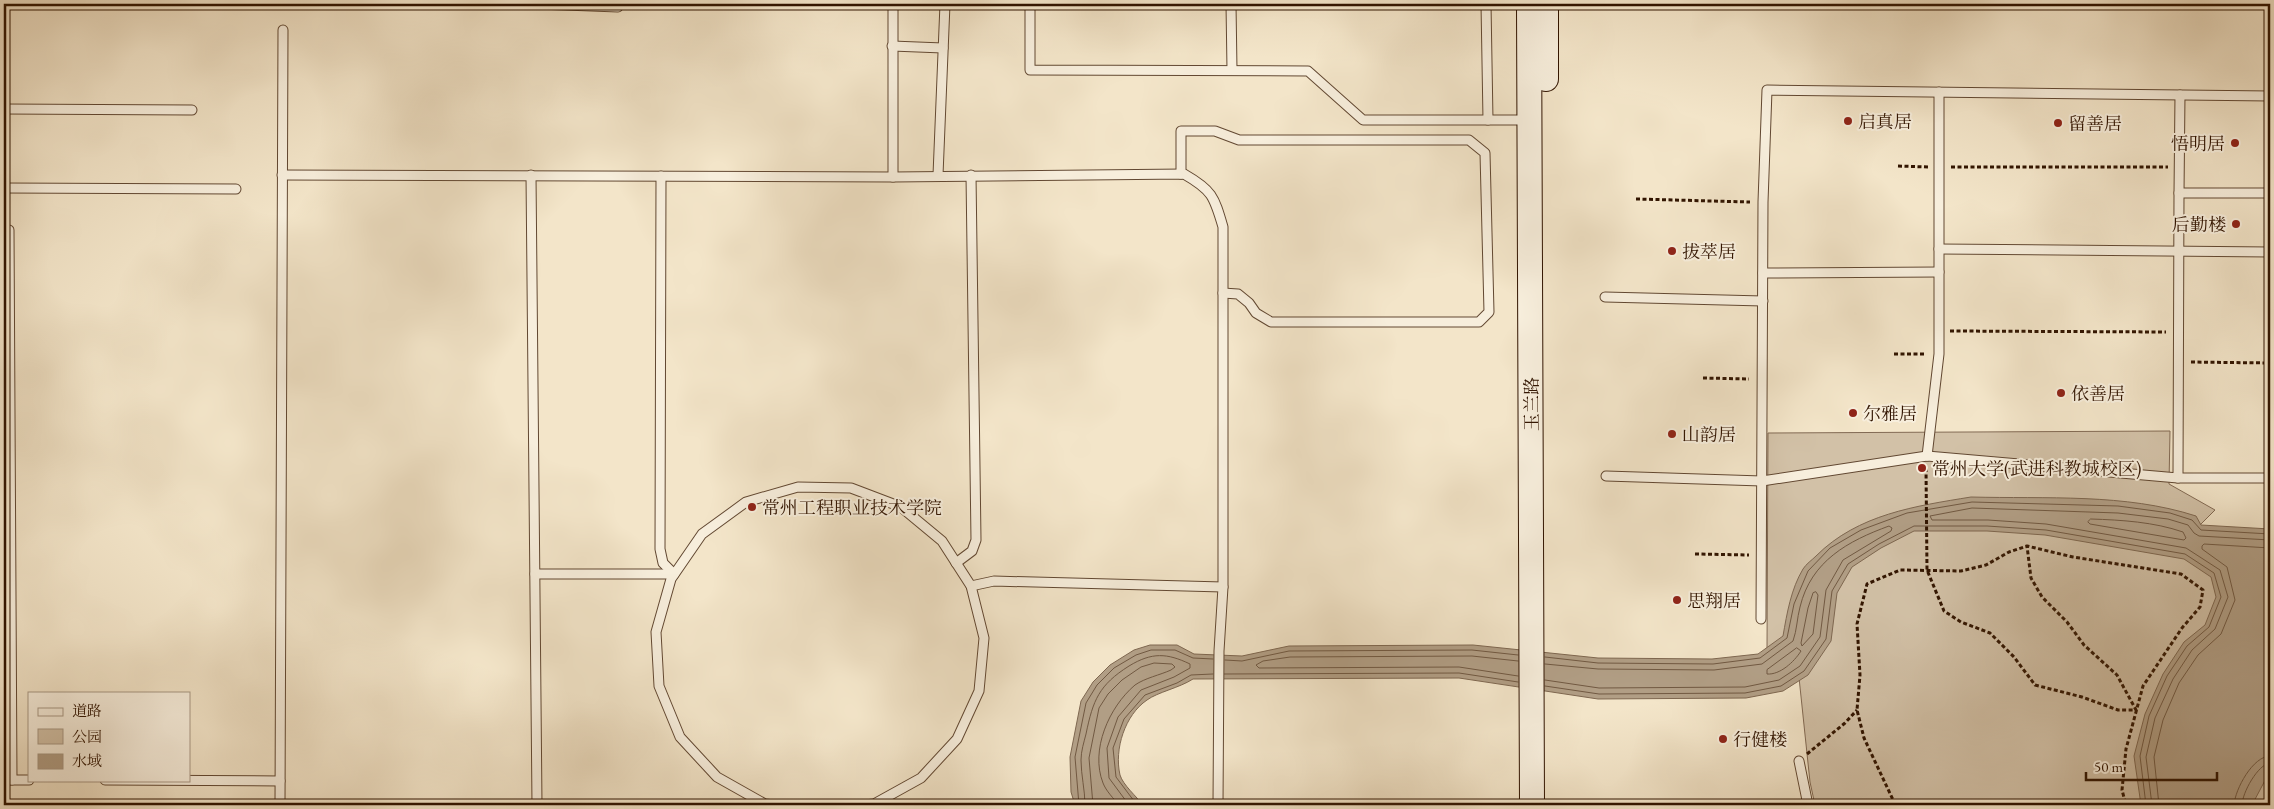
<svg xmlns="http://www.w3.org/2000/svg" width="2274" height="809" font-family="'EB Garamond','Noto Serif SC',serif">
<rect width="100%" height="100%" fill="#f3e5c9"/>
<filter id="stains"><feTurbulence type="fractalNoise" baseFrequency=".004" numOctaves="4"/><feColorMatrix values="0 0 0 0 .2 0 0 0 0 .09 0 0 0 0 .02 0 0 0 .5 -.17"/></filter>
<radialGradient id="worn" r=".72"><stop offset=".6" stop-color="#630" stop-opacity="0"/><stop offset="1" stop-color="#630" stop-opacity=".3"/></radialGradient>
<polygon fill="#d2c1a7" stroke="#826a54" points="2170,431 2169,484 2215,510 2188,537 2270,549 2270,805 1815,805 1810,782 1796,649 1767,649 1768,433"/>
<path fill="#b19e85" stroke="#7e6750" d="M1971,497C2046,499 2125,493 2196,516L2201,525L2270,529V771L2252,805H2141L2134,756L2145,714L2163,674L2184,642L2205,625L2216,597L2211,577L2184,559L2045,535L1987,531H1914L1881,548L1852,567L1837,593L1831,641L1808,675L1783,691L1746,698L1598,699L1459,678L1193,679C1179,688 1158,692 1147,700C1125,715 1114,749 1120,775C1123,785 1137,797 1143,805H1075L1071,792L1070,757L1081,701L1093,682L1110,665L1134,650L1150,645H1177L1194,654L1242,656L1289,646L1473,645L1598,658L1712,659L1758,654L1783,636C1787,613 1791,589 1803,569C1806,564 1812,560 1816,556C1858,514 1916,506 1971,497Z"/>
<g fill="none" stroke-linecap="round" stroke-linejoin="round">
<g stroke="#715942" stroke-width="1">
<path d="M2091,519C2122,520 2154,522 2183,532L2186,538L2184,540L2090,524L2088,522Z"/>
<polygon points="1816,592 1818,595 1813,634 1802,646 1801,643 1808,608 1813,593"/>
<path d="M1797,648L1801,651C1794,662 1780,675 1767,674V670Z"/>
<polyline points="1545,657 1598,663 1713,664 1760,658 1787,638 1794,604 1808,571 1830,548 1861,530 1907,513 1972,502 2118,506 2170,513 2192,520 2201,530 2270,534"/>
<polyline points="1225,660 1242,661 1289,651 1472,650 1518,655"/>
<polyline points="1518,661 1472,656 1290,657 1263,661 1256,665 1259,668 1459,667 1518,676"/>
<path d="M1545,664L1598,669L1714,670L1762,664L1793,641C1797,630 1797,618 1800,607C1811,561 1848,541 1889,526L1892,528L1891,531L1843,560L1826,590L1820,637L1800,666L1779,680L1745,687L1599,688L1545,680"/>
<polyline points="1224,674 1459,673 1518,682"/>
<polyline points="1545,686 1599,694 1745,693 1781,686 1804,671 1826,639 1832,591 1848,564 1879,544 1914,526 1987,526 2046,530 2185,554 2214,573 2221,597 2209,627 2187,646 2167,676 2149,716 2140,756 2146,805"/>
<polyline points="1079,805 1075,757 1086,703 1097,685 1114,668 1136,655 1151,650 1175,650 1193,658 1213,659"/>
<path d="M1085,805C1085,790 1081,775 1081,760C1081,751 1084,742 1086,734C1093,700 1099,685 1129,666C1152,652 1167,653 1190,664V668L1174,677L1141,690L1118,717L1107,748L1109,778L1129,805"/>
<path d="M1093,805L1089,758L1099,708L1108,694L1122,680L1141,667L1154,663L1172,664L1175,667L1171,670C1160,675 1145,678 1135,685C1109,707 1090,750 1103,783C1106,791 1114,799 1119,805"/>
<polyline points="1137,805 1116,777 1113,748 1124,719 1145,695 1177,683 1191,675 1213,674"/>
<polyline points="2152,805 2146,757 2155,718 2173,679 2192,650 2215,629 2228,597 2220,570 2186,548 2046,524 1988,520 1932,520 1930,516 1972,508 2118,513 2168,519 2188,525 2194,533 2199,536 2270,540"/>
<polyline points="2159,805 2154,757 2163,720 2179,683 2198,655 2221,634 2235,600 2227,567 2202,549 2202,546 2204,544 2270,548"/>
<path d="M2234,805C2235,789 2253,756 2270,756"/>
<path d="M2242,805C2242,793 2258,764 2270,763"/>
</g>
<g stroke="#624832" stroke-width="11">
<g id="lane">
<polyline points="538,4 618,7"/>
<polyline points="1030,4 1030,70 1308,71 1363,120 1528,120"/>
<polyline points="1231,4 1232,70"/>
<polyline points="1486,4 1488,120"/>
<polyline points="892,46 943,48"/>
<polyline points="4,109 192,110"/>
<polyline points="1181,174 1181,131 1215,131 1239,140 1469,140 1485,153 1489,312 1479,322 1271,322 1256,313 1249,303 1238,294 1223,293"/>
<path d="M282,175L893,177L1184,174C1212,190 1214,196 1223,227V587L1219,651L1218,805"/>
<polyline points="531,175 537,805"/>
<polyline points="938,175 945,4"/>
<polyline points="661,176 660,549 663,563 674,574"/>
<polyline points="893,177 893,4"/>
<polyline points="4,188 236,189"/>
<polyline points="2179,193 2180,95"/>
<polyline points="9,230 12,780"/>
<polyline points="1939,249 2270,252"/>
<polyline points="1763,273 1939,272"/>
<polyline points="1605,297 1763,301"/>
<polyline points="1927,456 1939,354 1939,92"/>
<polyline points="1606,476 1762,481 1927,456 2178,478 2179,193 2270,193"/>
<polyline points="2178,478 2270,478"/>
<polyline points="956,563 972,551 976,540 971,175"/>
<polyline points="535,574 674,574"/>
<polyline points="971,586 994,581 1223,587"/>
<polyline points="1761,619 1763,202 1767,90 2270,96"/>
<polyline points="1799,761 1808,805"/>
<polyline points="4,780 29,780"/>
<polyline points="105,780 280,781"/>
<polyline points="280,805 283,30"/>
<polyline points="774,805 765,804 717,777 680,737 659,686 656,632 671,579 702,534 746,502 798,487 851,488 901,507 942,541 971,586 984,638 979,691 957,739 921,778 874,804 865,805"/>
</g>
</g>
<g stroke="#311400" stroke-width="26">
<g id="secondary">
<polyline points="1529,4 1532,805"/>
<polyline points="1546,4 1546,79"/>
</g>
</g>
<g stroke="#311400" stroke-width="3" stroke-dasharray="4 2.5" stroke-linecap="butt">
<polyline points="860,4 864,4"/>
<polyline points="1898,166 1928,167"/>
<polyline points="1951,167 2168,167"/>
<polyline points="1636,199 1750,202"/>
<polyline points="1950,331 2166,332"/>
<polyline points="1894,354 1926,354"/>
<polyline points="2191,362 2270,363"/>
<polyline points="1703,378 1749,379"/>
<polyline points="1926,468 1927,570 1944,611 1961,622 1990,633 2014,657 2035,685 2082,697 2118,710 2136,710 2117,675 2084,645 2067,622 2042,597 2031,578 2027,546"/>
<polyline points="1695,554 1749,555"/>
<polyline points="1807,754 1845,723 1857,710"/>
<polyline points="1894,802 1958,805"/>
<polyline points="1893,805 1894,802 1864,738 1857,710 1860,675 1857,624 1867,584 1900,570 1961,571 1986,565 2009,552 2027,546 2073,557 2181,574 2203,590 2200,607 2182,628 2143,686 2126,749 2122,790 2126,805"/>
</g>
<use href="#lane" stroke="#f7eedc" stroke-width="9"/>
<use href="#secondary" stroke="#f7eedc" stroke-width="24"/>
</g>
<g fill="#8f2418" stroke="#f7eedc" stroke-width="2">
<circle cx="1848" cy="121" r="5"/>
<circle cx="2058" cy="123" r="5"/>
<circle cx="2235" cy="143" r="5"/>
<circle cx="2236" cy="224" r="5"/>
<circle cx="1672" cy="251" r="5"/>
<circle cx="2061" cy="393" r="5"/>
<circle cx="1853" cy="413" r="5"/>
<circle cx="1672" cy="434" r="5"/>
<circle cx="1922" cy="468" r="5"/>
<circle cx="752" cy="507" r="5"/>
<circle cx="1677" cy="600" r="5"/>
<circle cx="1723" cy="739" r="5"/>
</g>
<g text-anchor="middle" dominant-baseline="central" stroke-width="4" stroke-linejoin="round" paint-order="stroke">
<g font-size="18" fill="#311400" stroke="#f7eedc" text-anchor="start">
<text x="1858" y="121">启真居</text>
<text x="2068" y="123">留善居</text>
<text x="2225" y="143" text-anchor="end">悟明居</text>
<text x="2226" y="224" text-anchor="end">后勤楼</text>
<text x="1682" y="251">拔萃居</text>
<text x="2071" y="393">依善居</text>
<text x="1863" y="413">尔雅居</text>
<text x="1682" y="434">山韵居</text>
<text x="1932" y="468">常州大学(武进科教城校区)</text>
<text x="762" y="507">常州工程职业技术学院</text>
<text x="1687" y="600">思翔居</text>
<text x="1733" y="739">行健楼</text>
</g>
<g font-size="18" fill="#311400" stroke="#f7eedc">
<text transform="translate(1531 404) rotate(-90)">玉兰路</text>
</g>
</g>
<rect width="2274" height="809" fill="none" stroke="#f3e5c9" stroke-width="20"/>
<rect x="5" y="5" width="2264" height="799" fill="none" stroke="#311400" stroke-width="2.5"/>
<rect x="10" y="10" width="2254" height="789" fill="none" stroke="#311400"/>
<rect x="28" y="692" width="162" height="90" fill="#f7eedc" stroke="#a89784"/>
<rect x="38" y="708" width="25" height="8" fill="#f7eedc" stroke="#a89784"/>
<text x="72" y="716" font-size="15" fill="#311400">道路</text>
<rect x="38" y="729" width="25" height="15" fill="#d2c1a7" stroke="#a89784"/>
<text x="72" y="742" font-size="15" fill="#311400">公园</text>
<rect x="38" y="754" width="25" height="15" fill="#b19e85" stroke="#a89784"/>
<text x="72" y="766" font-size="15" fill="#311400">水域</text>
<path d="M2086 772v8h131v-8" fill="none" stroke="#311400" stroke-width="2.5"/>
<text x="2094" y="772" font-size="15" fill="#311400" stroke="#f7eedc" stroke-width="4" paint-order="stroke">50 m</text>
<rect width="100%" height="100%" filter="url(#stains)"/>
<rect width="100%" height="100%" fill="url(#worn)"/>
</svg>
